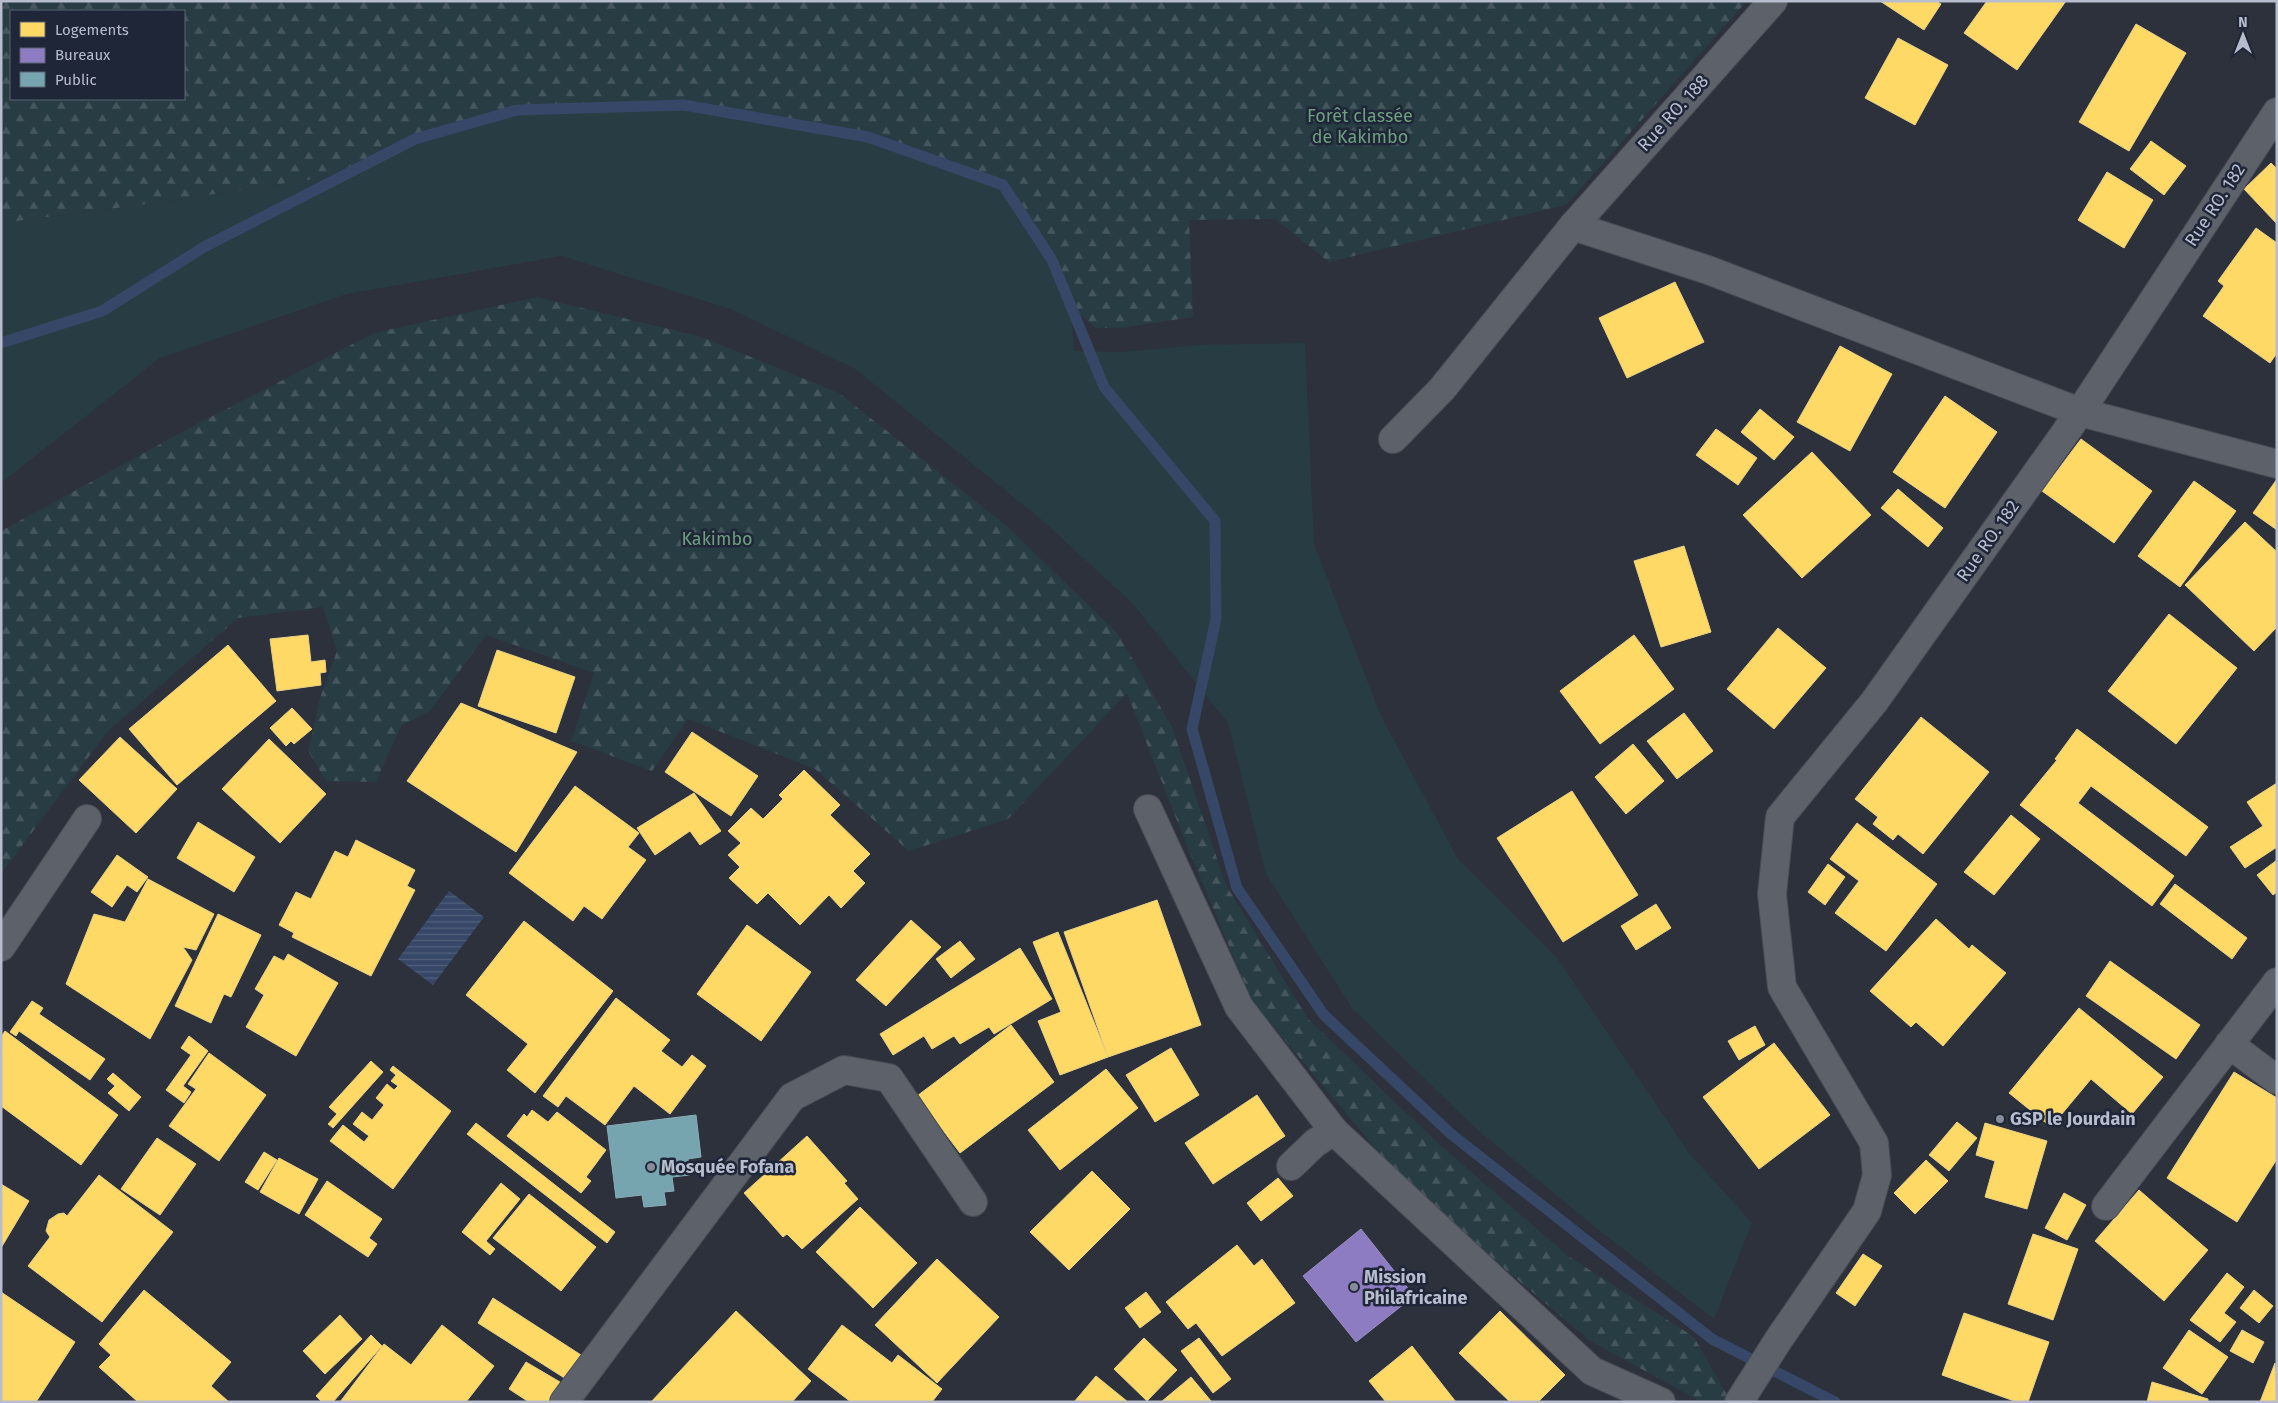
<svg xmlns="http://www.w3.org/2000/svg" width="2278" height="1403" font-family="'Fira Sans',sans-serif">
<defs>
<pattern id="forest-firs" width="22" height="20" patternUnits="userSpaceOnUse" patternTransform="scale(1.25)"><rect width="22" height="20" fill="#283c43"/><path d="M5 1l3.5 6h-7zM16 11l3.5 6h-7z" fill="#45565d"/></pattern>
<pattern id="water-rules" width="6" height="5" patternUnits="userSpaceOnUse" patternTransform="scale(1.25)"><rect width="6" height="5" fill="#374767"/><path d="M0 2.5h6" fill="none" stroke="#52607c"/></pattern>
</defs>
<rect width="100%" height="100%" fill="#2c313c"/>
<polygon fill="#283c43" points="684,105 868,137 1003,185 1052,260 1071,307 1074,351 1122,352 1198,345 1305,343 1314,544 1381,716 1458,859 1557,958 1689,1153 1752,1223 1714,1319 1596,1228 1473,1126 1352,1008 1266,874 1228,723 1133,604 1043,521 855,369 730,309 562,256 347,294 160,358 1,483 1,223 155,203 347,174 415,139 517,110"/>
<g fill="url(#forest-firs)" fill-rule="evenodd">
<path d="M1,1H1747L1566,205L1329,262L1275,219L1189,220L1193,317L1120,328H1096L1071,307L1052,260L1003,185L868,137L684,105L517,110L415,139L347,174L155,203L1,223ZM11,11H184V99H11Z"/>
<polygon points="537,297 702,337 839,393 1009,528 1118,634 1172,727 1226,885 1308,1019 1439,1144 1568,1256 1694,1337 1731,1402 1701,1402 1589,1340 1407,1186 1252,1001 1187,846 1127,693 1008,819 909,851 815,769 688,719 652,771 571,741 594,673 486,635 430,711 401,726 376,782 326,781 308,751 320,698 337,651 323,607 238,618 107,732 1,874 1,531 197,424 374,333"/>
</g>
<polygon fill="url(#water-rules)" points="449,891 484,917 433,985 398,959"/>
<g fill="#ffd966" stroke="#e9d185">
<polygon points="1880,1 1936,1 1941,4 1924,30"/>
<polygon points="1987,1 2066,1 2017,70 1964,33"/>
<polygon points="2136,24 2186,53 2129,151 2079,122"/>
<polygon points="1898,38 1948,65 1915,125 1865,98"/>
<polygon points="2151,141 2186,166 2164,195 2130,169"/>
<polygon points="2271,163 2277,169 2277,224 2244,189"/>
<polygon points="2107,172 2153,200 2124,248 2078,220"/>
<polygon points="2256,228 2277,243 2277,353 2270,363 2203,316 2224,286 2218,281"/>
<polygon points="1675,282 1704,342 1627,378 1599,318"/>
<polygon points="1840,346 1892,374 1850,451 1797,422"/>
<polygon points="1945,396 1997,432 1945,508 1893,472"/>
<polygon points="1760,409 1794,437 1774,460 1741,432"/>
<polygon points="1716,429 1757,458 1738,485 1696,455"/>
<polygon points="2081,439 2152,491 2114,543 2042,491"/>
<polygon points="1812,452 1871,515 1802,578 1743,515"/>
<polygon points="2277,479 2277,530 2253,513"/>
<polygon points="2194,481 2236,511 2180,587 2138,556"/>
<polygon points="1898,489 1943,528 1928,547 1881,508"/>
<polygon points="2245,522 2277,552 2277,627 2254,651 2185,585"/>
<polygon points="1684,546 1711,632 1661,647 1634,561"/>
<polygon points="2169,614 2237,668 2176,744 2108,691"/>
<polygon points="1778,628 1826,668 1774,729 1727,689"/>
<polygon points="308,635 311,662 325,660 326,672 320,673 321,685 277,691 270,639"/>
<polygon points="1634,635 1674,689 1600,744 1560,691"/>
<polygon points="228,645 276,701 177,785 129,729"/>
<polygon points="497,650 575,677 556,733 478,706"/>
<polygon points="461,703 577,752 516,852 407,781"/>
<polygon points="292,708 312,729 294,744 291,741 286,746 270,728"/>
<polygon points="1684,713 1713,751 1677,779 1647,741"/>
<polygon points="1921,717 1989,772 1923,854 1898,834 1893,840 1873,824 1878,817 1855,799"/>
<polygon points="2077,729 2208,827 2186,856 2091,786 2078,803 2174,876 2152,906 2020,805 2057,760 2055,759"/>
<polygon points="692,732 758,776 731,816 665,772"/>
<polygon points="120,737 177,789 136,833 79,780"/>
<polygon points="269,739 326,794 280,843 222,789"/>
<polygon points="1633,744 1664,781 1626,814 1595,777"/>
<polygon points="804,770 840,805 830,815 870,854 853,871 865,883 841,908 829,895 800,925 768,893 757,904 729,878 740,867 728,855 741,843 728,831 751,808 763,819 783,799 779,795"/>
<polygon points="2277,783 2277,847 2245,868 2230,847 2263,826 2247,802"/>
<polygon points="575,786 639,833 628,847 646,860 602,919 584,906 573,921 509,873"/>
<polygon points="1572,791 1638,895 1563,942 1497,838"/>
<polygon points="694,793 721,831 700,845 690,831 655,855 637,828"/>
<polygon points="2011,815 2040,839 1994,895 1964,872"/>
<polygon points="198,822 255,857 234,892 177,858"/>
<polygon points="1857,823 1937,884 1886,951 1835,913 1859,881 1830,859"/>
<polygon points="356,840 415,870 407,886 415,890 371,976 292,937 294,933 279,925 296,892 311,899 335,851 348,857"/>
<polygon points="117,855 148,877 137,892 127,885 112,907 91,892"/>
<polygon points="2277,860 2277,892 2273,895 2257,875"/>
<polygon points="1828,864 1845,877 1825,905 1808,892"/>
<polygon points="148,879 214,914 196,950 183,947 192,960 150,1039 66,984 94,914 125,922"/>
<polygon points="2175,884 2247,938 2232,959 2160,904"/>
<polygon points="1157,900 1201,1025 1108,1057 1064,932"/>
<polygon points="1656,904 1671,928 1636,950 1621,926"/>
<polygon points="218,914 261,935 231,997 224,994 211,1023 175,1006"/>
<polygon points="1936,919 1969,949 1972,945 2006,973 1943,1046 1916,1022 1911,1027 1870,991"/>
<polygon points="911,920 941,947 886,1006 856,980"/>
<polygon points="524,921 613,991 535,1093 507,1070 528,1044 466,995"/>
<polygon points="747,925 811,972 761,1041 697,994"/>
<polygon points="1058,932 1108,1057 1060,1075 1038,1021 1061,1012 1033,942"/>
<polygon points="960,941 975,959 951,978 936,959"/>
<polygon points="1020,948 1052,999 994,1034 989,1027 960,1044 954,1036 932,1049 924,1036 893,1055 880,1034"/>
<polygon points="288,954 338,983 296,1056 246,1027 264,995 255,989 274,956 284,961"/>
<polygon points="2110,961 2200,1025 2176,1059 2086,996"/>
<polygon points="616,998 670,1040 661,1051 682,1067 692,1055 706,1066 670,1114 634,1086 605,1125 566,1096 558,1107 543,1096"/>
<polygon points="32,1001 43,1008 39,1014 105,1059 90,1080 19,1031 16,1036 10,1032"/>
<polygon points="2079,1008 2163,1077 2132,1114 2091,1079 2051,1127 2009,1093"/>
<polygon points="1011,1025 1054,1082 960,1153 917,1096"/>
<polygon points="1755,1026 1765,1045 1739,1060 1728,1041"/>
<polygon points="5,1031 118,1115 81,1165 1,1106 1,1037"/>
<polygon points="189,1036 208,1051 183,1086 191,1092 184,1103 166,1090 191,1055 181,1048"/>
<polygon points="1774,1043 1830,1115 1759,1169 1703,1097"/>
<polygon points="1171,1048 1199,1095 1155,1122 1126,1075"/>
<polygon points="209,1053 266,1095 219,1161 169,1126 196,1089 188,1084"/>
<polygon points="371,1061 383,1072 333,1128 328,1124 337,1114 329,1107"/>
<polygon points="393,1066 451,1111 393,1189 330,1141 343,1125 364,1142 369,1136 353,1124 362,1112 372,1120 384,1105 376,1098 387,1084 394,1090 398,1086 391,1081 396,1075 390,1070"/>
<polygon points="1106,1069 1138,1108 1060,1170 1028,1130"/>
<polygon points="2234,1072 2277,1098 2277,1159 2237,1222 2167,1178"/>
<polygon points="113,1073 141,1097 129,1111 108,1093 115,1086 107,1079"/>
<polygon points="1257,1095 1285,1136 1213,1184 1185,1143"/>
<polygon points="532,1110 548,1122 557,1112 606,1150 586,1177 591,1181 581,1193 507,1136 524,1114 527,1117"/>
<polygon points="1957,1122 1977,1138 1949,1171 1929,1155"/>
<polygon points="476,1123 615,1232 607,1243 467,1134"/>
<polygon points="1985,1123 2047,1141 2027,1209 1985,1197 1995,1161 1976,1155"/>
<polygon points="807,1136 847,1181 844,1183 858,1199 802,1249 787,1234 783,1237 744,1193"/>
<polygon points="157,1138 196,1164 160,1215 121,1189"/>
<polygon points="264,1152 277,1160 258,1190 245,1182"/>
<polygon points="279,1158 318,1179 299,1214 260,1192"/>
<polygon points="1926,1160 1948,1181 1915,1214 1894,1193"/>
<polygon points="1092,1171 1130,1209 1069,1270 1030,1232"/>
<polygon points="99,1175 173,1232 102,1322 28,1266 50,1237 46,1231 49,1220 58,1214 64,1213 67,1216"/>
<polygon points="1278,1178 1293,1196 1261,1221 1247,1203"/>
<polygon points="327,1181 382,1219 369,1238 377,1244 368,1257 305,1215"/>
<polygon points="501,1183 520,1199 486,1241 495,1249 490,1255 462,1232"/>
<polygon points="1,1184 29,1201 1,1248"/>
<polygon points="2139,1190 2208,1250 2164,1301 2095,1241"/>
<polygon points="2064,1193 2086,1205 2067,1240 2045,1228"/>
<polygon points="529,1194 596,1247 561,1291 493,1238"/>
<polygon points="860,1207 917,1263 873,1308 816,1252"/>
<polygon points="2033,1234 2078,1249 2053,1320 2008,1304"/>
<polygon points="1237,1245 1254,1266 1262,1259 1295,1303 1222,1356 1196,1323 1188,1329 1166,1302"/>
<polygon points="1863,1254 1882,1266 1855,1306 1836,1293"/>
<polygon points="937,1259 999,1317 937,1383 875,1325"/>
<polygon points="2227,1273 2244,1287 2224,1313 2236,1322 2220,1342 2190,1320"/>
<polygon points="144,1290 231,1362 211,1386 229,1402 138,1402 99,1367 111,1355 99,1344"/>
<polygon points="2254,1290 2273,1306 2259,1323 2240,1308"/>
<polygon points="1,1292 75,1342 36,1402 1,1402"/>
<polygon points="1146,1292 1161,1312 1140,1328 1125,1308"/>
<polygon points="493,1298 581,1355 566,1379 478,1323"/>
<polygon points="736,1311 811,1381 792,1402 651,1402"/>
<polygon points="1500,1311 1565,1375 1538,1402 1510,1402 1459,1353"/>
<polygon points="1964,1313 2049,1342 2028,1402 2017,1402 1942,1375"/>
<polygon points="340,1315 362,1339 325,1374 303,1351"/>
<polygon points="442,1325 494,1366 466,1402 340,1402 384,1344 411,1365"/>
<polygon points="842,1325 892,1363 898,1355 942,1389 932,1402 851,1402 808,1369"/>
<polygon points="2189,1330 2228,1357 2202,1394 2163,1368"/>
<polygon points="2242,1330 2264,1342 2253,1363 2230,1351"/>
<polygon points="371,1335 382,1346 333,1402 322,1402 316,1396"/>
<polygon points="1144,1338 1177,1370 1147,1401 1114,1369"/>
<polygon points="1199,1338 1231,1379 1213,1393 1181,1351"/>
<polygon points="1412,1346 1456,1402 1386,1402 1369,1381"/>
<polygon points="526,1362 560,1382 548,1402 529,1402 509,1389"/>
<polygon points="2275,1363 2277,1402 2260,1402"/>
<polygon points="1096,1376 1128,1402 1074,1402"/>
<polygon points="1191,1377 1211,1401 1161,1402"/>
<polygon points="2152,1382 2208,1399 2208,1402 2147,1402"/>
</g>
<polygon fill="#8e7cc3" stroke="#9a90c6" points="1361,1229 1414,1296 1356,1342 1303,1276"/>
<polygon fill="#76a5af" stroke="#8aacb8" points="696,1115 701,1157 688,1159 690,1175 672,1177 674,1191 664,1192 666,1205 644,1207 642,1195 616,1198 607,1126"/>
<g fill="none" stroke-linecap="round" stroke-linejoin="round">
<polyline stroke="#374767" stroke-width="11" points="1,343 102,311 204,247 415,139 517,110 684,105 868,137 1003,185 1052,260 1104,387 1215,521 1216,619 1192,729 1237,888 1324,1015 1451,1134 1712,1339 1835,1402"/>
<g stroke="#494c55" stroke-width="30">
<g id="minor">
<polyline points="1573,226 1708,270 2080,412 2277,464"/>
<polyline points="1393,439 1442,389 1573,226 1773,1"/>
<polyline points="1148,809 1239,1007 1334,1131 1592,1371 1661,1402"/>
<polyline points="1,947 87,819"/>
<polyline points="2229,1044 2277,1080"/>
<polyline points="1291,1166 1315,1143 1334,1131"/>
<polyline points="2106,1206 2277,982"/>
<polyline points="564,1402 792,1097 844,1070 889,1078 973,1202"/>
<polyline points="1739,1402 1779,1339 1867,1211 1877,1175 1874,1143 1782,987 1772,894 1780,817 1874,702 2080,412 2277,112"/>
</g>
</g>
<use href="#minor" stroke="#5d616a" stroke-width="28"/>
</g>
<g fill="#868c9a" stroke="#1e2638" stroke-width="2">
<circle cx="2000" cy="1119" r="5"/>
<circle cx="651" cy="1167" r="5"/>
<circle cx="1354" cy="1287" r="5"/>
</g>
<g text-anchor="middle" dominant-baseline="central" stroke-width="5" stroke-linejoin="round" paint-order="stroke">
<g font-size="18" fill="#b7bdcd" stroke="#1e2638">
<text transform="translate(1673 113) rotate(-48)">Rue RO. 188</text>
<text transform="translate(2215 205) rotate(-57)">Rue RO. 182</text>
<text transform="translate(1988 541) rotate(-55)">Rue RO. 182</text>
</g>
<g font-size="18" fill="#6d9f7d" stroke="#1e2638">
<text x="1360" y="116">Forêt classée<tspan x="1360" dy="21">de Kakimbo</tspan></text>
<text x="717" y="539">Kakimbo</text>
</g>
<g font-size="18" font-weight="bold" fill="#b7bdcd" stroke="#1e2638" text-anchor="start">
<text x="2010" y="1119">GSP le Jourdain</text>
<text x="661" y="1167">Mosquée Fofana</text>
<text x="1364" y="1277">Mission<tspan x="1364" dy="21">Philafricaine</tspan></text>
</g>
</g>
<rect width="2278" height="1403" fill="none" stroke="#b7bdcd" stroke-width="5"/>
<rect x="10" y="10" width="175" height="90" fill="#1e2638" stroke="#5b6274"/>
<rect x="20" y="22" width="25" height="15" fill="#ffd966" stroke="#5b6274"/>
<text x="55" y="35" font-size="15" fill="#b7bdcd">Logements</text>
<rect x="20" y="48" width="25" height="15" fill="#8e7cc3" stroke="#5b6274"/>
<text x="55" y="60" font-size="15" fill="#b7bdcd">Bureaux</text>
<rect x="20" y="72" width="25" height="15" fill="#76a5af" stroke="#5b6274"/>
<text x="55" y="85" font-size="15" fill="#b7bdcd">Public</text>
<g transform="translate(2243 35)" stroke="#1e2638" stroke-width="4" paint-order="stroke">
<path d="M0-4L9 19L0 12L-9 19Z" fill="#b7bdcd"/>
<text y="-8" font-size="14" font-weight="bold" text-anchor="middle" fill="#b7bdcd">N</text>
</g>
</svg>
